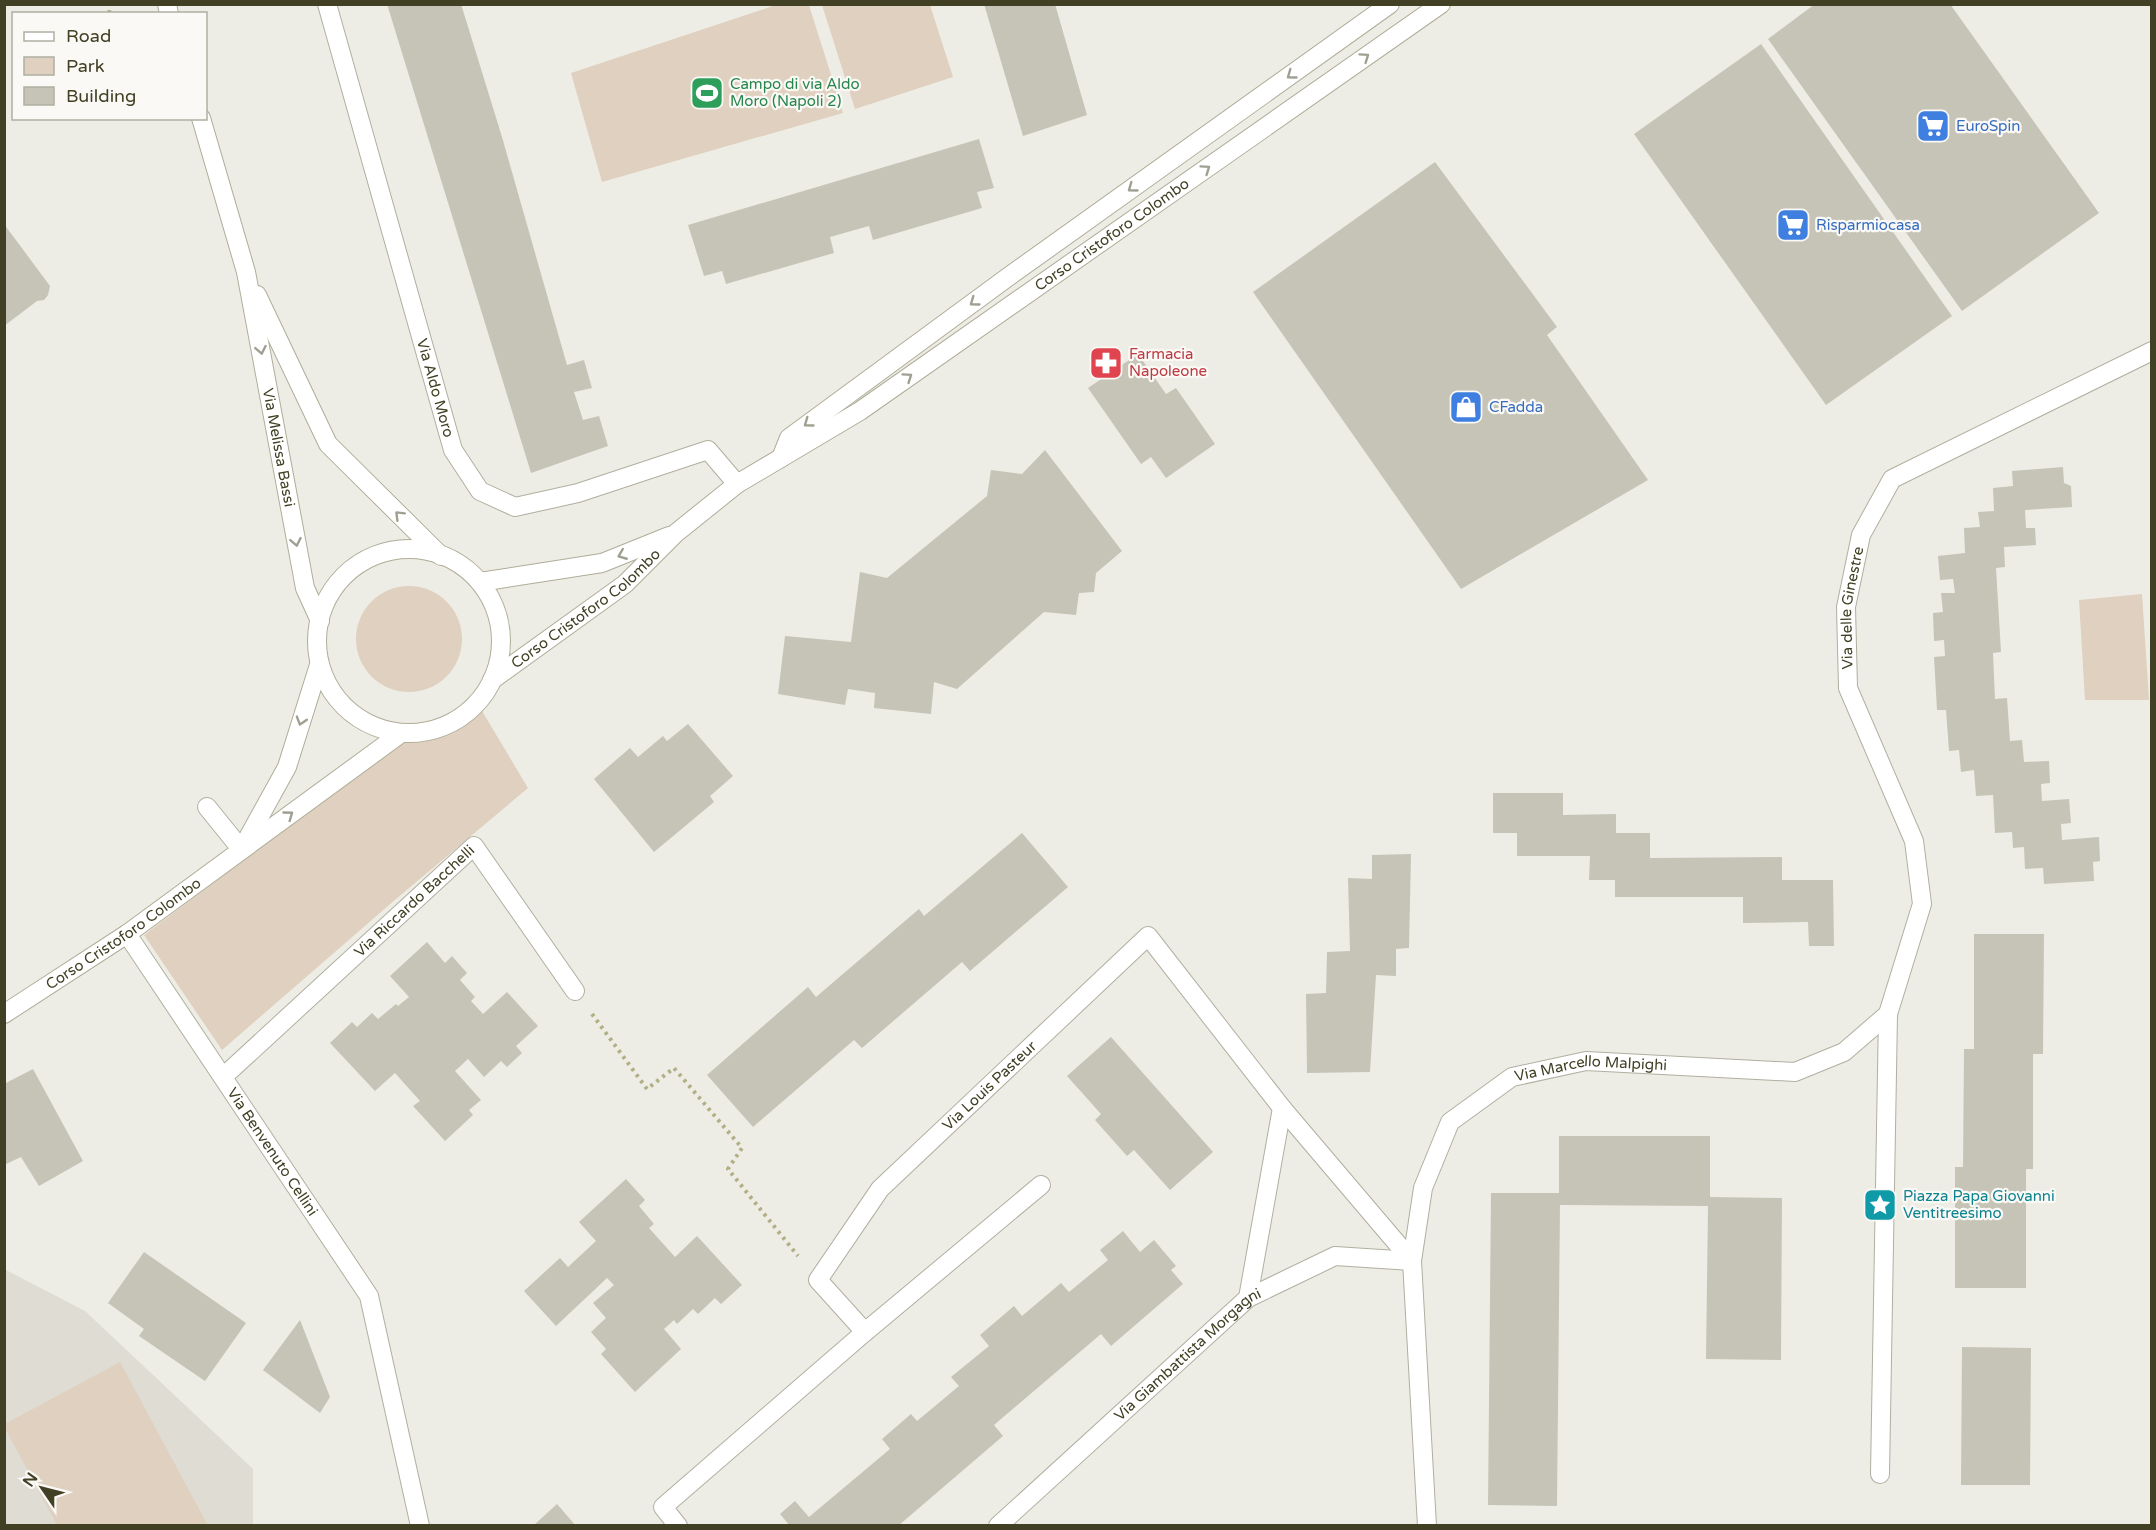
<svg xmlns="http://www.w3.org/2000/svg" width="2156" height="1530" font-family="'Varela Round',sans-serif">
<rect width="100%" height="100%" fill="#eeede5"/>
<polygon fill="#dedcd3" points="4,1269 85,1311 253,1469 253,1525 5,1525"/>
<g fill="#dfd0bf">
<polygon points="779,4 809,5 843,113 602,182 571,73"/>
<polygon points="822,5 930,5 953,77 855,109"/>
<circle cx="409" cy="639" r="53"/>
<polygon points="2142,594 2149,700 2085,700 2079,600"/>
<polygon points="482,711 528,788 396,899 222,1050 144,935 403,741 436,736"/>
<polygon points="120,1362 207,1524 205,1525 57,1525 5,1428 5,1424"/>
</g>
<g fill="#c6c4b7">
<polygon points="387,4 461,4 502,137 567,365 584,360 592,388 574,392 583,420 599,416 608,446 531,473"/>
<polygon points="984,4 1055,4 1087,115 1023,136"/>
<polygon points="1815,4 1950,4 2099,213 1962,311 1768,39"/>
<polygon points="1761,44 1952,316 1826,405 1634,134"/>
<polygon points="979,139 994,188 977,192 982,208 873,240 869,226 830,237 834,253 726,284 722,271 704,276 688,225"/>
<polygon points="1435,162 1557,327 1547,335 1648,480 1461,589 1253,292"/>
<polygon points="4,224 50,286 48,295 44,300 37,301 4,326"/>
<polygon points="1138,354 1166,394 1176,388 1215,444 1166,478 1151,457 1141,464 1088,388"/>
<polygon points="1045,450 1122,551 1096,573 1094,592 1079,593 1076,615 1044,612 957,689 934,682 931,714 874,708 875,693 848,689 845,705 778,694 785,636 851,642 860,572 887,578 987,496 991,470 1022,474"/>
<polygon points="2063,467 2064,483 2071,486 2072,507 2025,510 2026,528 2035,528 2036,545 2004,547 2005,567 1996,568 2001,652 1993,653 1995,699 2007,698 2010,741 2022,740 2024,762 2049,761 2050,783 2041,784 2042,801 2069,799 2071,823 2061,824 2062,840 2099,837 2100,861 2093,862 2094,881 2044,884 2043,868 2025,869 2024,847 2013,848 2012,832 1995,833 1993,795 1976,796 1974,770 1961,772 1959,750 1949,751 1946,710 1937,710 1934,657 1945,656 1944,640 1934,641 1933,613 1943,612 1941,593 1955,593 1953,579 1940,580 1938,556 1965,553 1964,528 1980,527 1978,512 1994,511 1993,488 2013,486 2012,471"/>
<polygon points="688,724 733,776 710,796 714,802 654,852 594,779 630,748 638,757 663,736 667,741"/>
<polygon points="1493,793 1563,793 1563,815 1616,814 1616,833 1650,833 1650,858 1782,857 1782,880 1833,880 1834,946 1809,946 1808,922 1743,923 1743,897 1615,897 1615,880 1589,880 1590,856 1517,856 1517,833 1493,833"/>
<polygon points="1022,833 1068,887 970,971 962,962 862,1048 854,1040 753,1127 707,1075 808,987 816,997 919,909 924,916"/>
<polygon points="1411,854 1409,948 1396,949 1396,976 1376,975 1370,1072 1307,1073 1306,994 1326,993 1327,952 1350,951 1348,878 1372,879 1372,855"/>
<polygon points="1974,934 2044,934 2043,1054 2033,1054 2033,1169 2026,1169 2026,1288 1955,1288 1955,1167 1963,1167 1964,1049 1974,1049"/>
<polygon points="427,942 445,963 452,956 467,973 460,980 475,997 471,1001 483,1014 507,992 538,1026 516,1046 522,1053 507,1067 501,1061 484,1077 468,1059 455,1071 481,1100 469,1110 473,1115 445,1141 413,1106 420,1101 395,1073 375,1091 330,1043 352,1022 357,1027 372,1013 378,1019 396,1004 398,1006 409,997 390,976"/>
<polygon points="1111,1037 1213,1152 1170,1190 1134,1150 1127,1156 1095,1120 1101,1114 1067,1076"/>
<polygon points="33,1069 83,1161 39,1186 21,1157 4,1165 4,1084"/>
<polygon points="1559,1136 1710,1136 1710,1197 1782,1198 1781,1360 1706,1359 1708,1206 1560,1205 1557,1506 1488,1505 1491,1193 1559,1193"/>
<polygon points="626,1179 645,1200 639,1206 654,1224 649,1228 675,1257 697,1236 742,1285 721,1304 715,1298 698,1314 693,1309 677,1324 674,1320 664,1329 681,1349 635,1392 601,1354 606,1349 591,1332 606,1318 593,1303 614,1285 607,1278 556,1326 524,1291 560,1258 568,1267 596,1241 579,1222"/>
<polygon points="1123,1231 1140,1252 1154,1240 1176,1266 1171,1270 1183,1284 1111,1346 1101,1334 994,1425 1003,1436 898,1526 790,1526 780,1514 795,1501 809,1517 890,1449 882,1439 911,1414 917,1421 959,1386 951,1377 989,1346 980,1335 1014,1306 1022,1316 1061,1283 1069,1292 1108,1260 1100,1250"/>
<polygon points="144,1252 246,1323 205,1381 139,1336 144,1329 108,1303"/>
<polygon points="300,1320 330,1397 320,1413 263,1370"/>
<polygon points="1962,1347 2031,1348 2030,1485 1961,1485"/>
<polygon points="557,1504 576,1526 533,1526"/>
</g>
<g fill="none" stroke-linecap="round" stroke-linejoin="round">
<g stroke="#b0afa0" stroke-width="20">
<g id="lane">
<polyline points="207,807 241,849"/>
<polyline points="678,1526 663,1507 865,1332"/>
</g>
</g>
<g stroke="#b0afa0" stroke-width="20">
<g id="street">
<path id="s1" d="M327,4L453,450L480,491L515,507L578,493L708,450L737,484"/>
<path id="s2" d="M127,934L369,1296L420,1526"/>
<path id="s3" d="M223,1077L474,846L575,991"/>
<path id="s4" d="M1041,1185L865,1332L818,1280L880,1189L1148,936L1282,1108L1412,1261"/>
<polyline points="1248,1298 1282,1108"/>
<path id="s5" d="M1880,1474L1888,1014L1922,904L1914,841L1848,688L1846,607L1861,535L1892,479L2152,351"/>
<path id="s6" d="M998,1526L1248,1298L1335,1256L1412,1261"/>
<path id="s7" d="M1427,1526L1412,1261L1423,1188L1450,1122L1512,1077L1586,1061L1795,1072L1844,1052L1888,1014"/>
</g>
</g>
<g stroke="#afad98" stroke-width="20">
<g id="secondary">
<polyline points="167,4 169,14"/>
<path id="s8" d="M201,118L246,272L305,588L320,621"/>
<polyline points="257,295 328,444 441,556"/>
<polyline points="781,458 789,438 1008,277 1390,4"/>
<circle cx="409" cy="641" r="92"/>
<polyline points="480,582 602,563 669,536"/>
<path id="s9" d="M492,680L625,584L676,533L737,484L860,411L1441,4"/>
<polyline points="244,845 287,767 319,665"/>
<path id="s10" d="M4,1014L127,934L400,734"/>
</g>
</g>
<g stroke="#b2af86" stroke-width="4" stroke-dasharray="3 4.5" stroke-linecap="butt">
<polyline points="109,13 111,4"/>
<polyline points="592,1014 647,1089 674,1068 742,1148 728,1169 798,1256"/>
</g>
<use href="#lane" stroke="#fff" stroke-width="18"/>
<use href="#street" stroke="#fff" stroke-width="18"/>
<use href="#secondary" stroke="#fff" stroke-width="18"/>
</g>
<defs><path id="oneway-chevron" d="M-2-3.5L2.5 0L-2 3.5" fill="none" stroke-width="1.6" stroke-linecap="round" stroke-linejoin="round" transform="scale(1.5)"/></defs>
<g stroke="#a0a092">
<use href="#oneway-chevron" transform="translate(1365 57) rotate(-35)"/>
<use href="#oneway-chevron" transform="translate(1291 75) rotate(144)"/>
<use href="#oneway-chevron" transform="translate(1206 169) rotate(-35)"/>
<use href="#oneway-chevron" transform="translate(1132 188) rotate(144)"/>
<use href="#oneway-chevron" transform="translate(974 302) rotate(144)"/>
<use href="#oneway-chevron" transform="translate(261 350) rotate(79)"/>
<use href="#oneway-chevron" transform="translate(908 377) rotate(-35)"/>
<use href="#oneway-chevron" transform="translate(808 423) rotate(144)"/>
<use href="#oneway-chevron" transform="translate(399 515) rotate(-135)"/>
<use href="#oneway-chevron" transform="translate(296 542) rotate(79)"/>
<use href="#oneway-chevron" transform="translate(622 555) rotate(158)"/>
<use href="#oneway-chevron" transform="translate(301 721) rotate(107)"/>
<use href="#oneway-chevron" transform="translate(289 815) rotate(-36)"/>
</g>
<defs>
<g id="stadium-square" transform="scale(1.725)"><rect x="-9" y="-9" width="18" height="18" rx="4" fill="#2e9e5b" stroke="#faf9f6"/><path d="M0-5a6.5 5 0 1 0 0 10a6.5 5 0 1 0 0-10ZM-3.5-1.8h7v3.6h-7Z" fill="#fff"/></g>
<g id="supermarket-square" transform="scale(1.725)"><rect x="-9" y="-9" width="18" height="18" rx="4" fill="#3f7fe0" stroke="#faf9f6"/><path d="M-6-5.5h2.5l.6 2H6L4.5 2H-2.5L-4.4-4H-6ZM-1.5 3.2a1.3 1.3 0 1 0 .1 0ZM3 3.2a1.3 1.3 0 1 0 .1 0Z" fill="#fff"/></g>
<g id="pharmacy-square" transform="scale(1.725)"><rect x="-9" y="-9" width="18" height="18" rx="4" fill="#e0444e" stroke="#faf9f6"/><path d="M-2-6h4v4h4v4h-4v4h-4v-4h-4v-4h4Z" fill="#fff"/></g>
<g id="shop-square" transform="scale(1.725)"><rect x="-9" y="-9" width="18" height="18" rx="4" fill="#3f7fe0" stroke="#faf9f6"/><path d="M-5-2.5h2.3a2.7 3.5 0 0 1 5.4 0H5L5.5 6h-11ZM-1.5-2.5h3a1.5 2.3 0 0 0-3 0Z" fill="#fff"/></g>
<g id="sight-square" transform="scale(1.725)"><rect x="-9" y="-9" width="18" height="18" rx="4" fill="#0f9aa8" stroke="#faf9f6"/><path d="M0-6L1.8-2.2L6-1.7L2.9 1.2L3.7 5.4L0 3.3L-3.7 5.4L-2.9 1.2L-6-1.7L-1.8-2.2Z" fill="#fff"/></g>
</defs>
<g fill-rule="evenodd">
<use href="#stadium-square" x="707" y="93"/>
<use href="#supermarket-square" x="1933" y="126"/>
<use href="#supermarket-square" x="1793" y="225"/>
<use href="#pharmacy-square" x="1106" y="363"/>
<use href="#shop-square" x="1466" y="407"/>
<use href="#sight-square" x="1880" y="1205"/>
</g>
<g text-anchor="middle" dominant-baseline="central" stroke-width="4.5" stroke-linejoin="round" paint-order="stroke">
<g font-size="15" fill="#27864d" stroke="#faf9f6" text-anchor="start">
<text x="730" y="84">Campo di via Aldo<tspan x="730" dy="17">Moro (Napoli 2)</tspan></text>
</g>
<g font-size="15" fill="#366cbe" stroke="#faf9f6" text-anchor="start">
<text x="1956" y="126">EuroSpin</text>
<text x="1816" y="225">Risparmiocasa</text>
<text x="1489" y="407">CFadda</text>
</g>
<g font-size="15" fill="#414024" stroke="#faf9f6">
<text stroke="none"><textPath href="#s9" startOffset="765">Corso Cristoforo Colombo</textPath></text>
<text stroke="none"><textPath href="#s1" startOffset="399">Via Aldo Moro</textPath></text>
<text stroke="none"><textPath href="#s8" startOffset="339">Via Melissa Bassi</textPath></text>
<text stroke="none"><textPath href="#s5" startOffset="886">Via delle Ginestre</textPath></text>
<text stroke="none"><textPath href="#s9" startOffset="118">Corso Cristoforo Colombo</textPath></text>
<text stroke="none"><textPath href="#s3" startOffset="260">Via Riccardo Bacchelli</textPath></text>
<text stroke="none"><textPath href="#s10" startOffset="144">Corso Cristoforo Colombo</textPath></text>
<text stroke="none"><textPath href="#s7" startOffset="567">Via Marcello Malpighi</textPath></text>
<text stroke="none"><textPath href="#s4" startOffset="560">Via Louis Pasteur</textPath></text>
<text stroke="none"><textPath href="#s2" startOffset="262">Via Benvenuto Cellini</textPath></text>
<text stroke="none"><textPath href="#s6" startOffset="256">Via Giambattista Morgagni</textPath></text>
</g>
<g font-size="15" fill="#be3a42" stroke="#faf9f6" text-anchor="start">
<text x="1129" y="354">Farmacia<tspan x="1129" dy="17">Napoleone</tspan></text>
</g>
<g font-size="15" fill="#0d838f" stroke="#faf9f6" text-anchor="start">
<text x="1903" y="1196">Piazza Papa Giovanni<tspan x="1903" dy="17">Ventitreesimo</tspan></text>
</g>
</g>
<rect width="2156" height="1530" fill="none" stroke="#414024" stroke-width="12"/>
<rect x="12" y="12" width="195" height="108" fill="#faf9f6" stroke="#b0afa2" stroke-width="1.5"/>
<rect x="24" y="32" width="30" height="9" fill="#ffffff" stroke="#b0afa2" stroke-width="1.5"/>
<text x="66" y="42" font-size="18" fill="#414024">Road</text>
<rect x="24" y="57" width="30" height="18" fill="#dfd0bf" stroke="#b0afa2" stroke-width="1.5"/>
<text x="66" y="72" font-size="18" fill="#414024">Park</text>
<rect x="24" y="87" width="30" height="18" fill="#c6c4b7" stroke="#b0afa2" stroke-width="1.5"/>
<text x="66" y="102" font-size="18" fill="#414024">Building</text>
<g transform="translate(42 1488) rotate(305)" stroke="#faf9f6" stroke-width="4.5" paint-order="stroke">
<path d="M0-4.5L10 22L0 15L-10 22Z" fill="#414024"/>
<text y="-9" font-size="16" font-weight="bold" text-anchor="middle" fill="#414024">N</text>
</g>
</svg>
